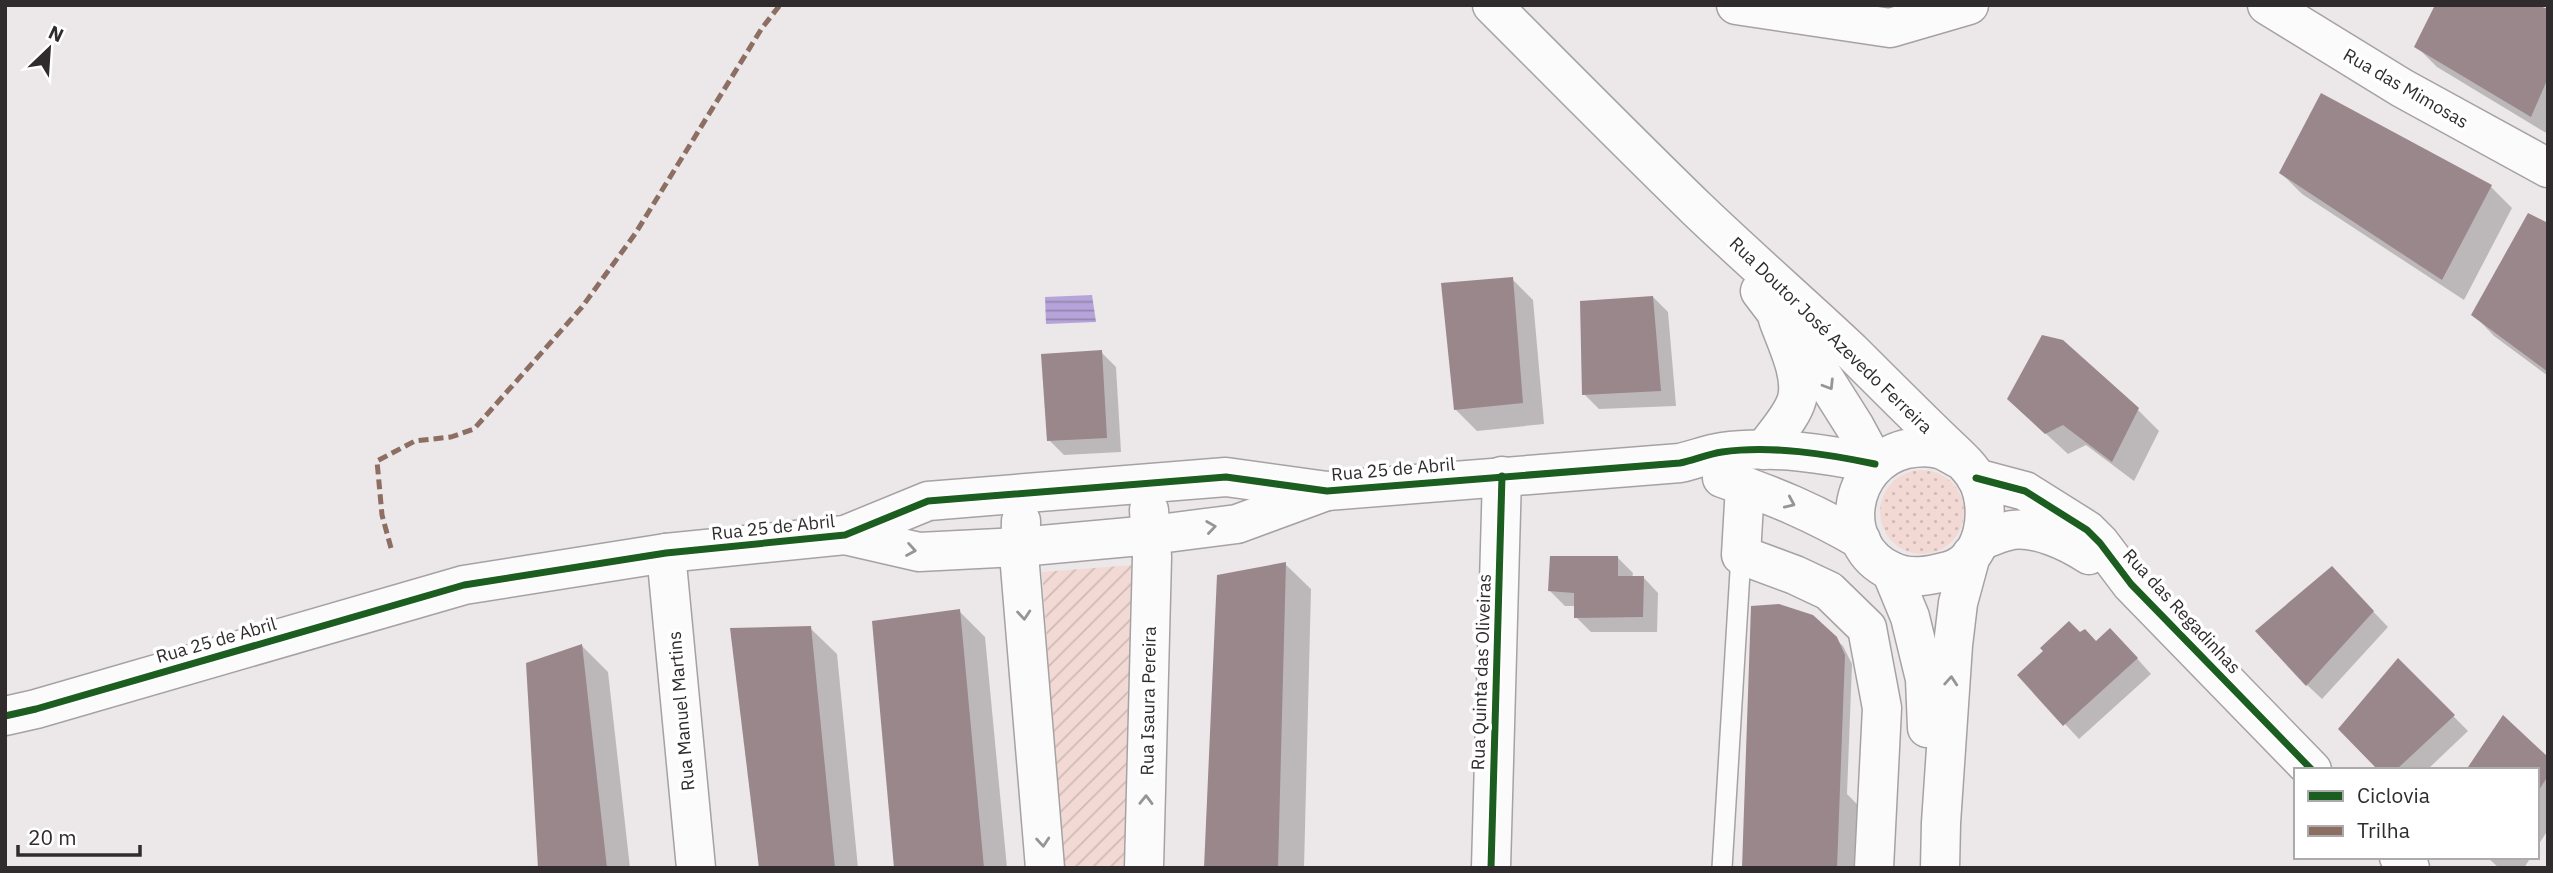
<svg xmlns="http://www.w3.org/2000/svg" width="2553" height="873" font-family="'IBM Plex Sans',sans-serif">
<defs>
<pattern id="grass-dots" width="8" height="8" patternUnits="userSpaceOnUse" patternTransform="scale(1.75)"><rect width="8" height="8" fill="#f2d9d4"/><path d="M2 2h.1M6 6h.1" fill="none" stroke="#d0bab6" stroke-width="1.8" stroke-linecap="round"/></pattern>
<pattern id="garden-furrows" width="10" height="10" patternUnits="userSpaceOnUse" patternTransform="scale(1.75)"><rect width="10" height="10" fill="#f2d9d4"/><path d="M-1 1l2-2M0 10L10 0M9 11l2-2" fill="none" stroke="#d0bab6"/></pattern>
<pattern id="water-rules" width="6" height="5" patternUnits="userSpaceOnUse" patternTransform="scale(1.75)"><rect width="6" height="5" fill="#b5a3d9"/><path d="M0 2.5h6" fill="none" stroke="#9485b0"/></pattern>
</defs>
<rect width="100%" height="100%" fill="#ece7e9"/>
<circle fill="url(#grass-dots)" cx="1922" cy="512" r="42"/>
<polygon fill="url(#garden-furrows)" points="1133,565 1127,868 1063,868 1042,572"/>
<polygon fill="url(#water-rules)" points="1092,295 1096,322 1046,324 1045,297"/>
<g fill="#0003">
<polygon points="2548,11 2548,134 2437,67 2416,46"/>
<polygon points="2322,96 2491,187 2512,208 2464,300 2302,194 2281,173"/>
<polygon points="2548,225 2548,376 2494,336 2473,314"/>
<polygon points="1512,279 1533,300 1544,424 1477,431 1456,410"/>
<polygon points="1653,297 1668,312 1676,406 1599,409 1584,394"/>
<polygon points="1101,352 1116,367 1121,452 1064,455 1049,440"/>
<polygon points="2138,410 2159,431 2134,481 2086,445 2068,454 2031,420"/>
<polygon points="1618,558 1633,573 1632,578 1644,578 1658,593 1657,632 1591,632 1576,617 1576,606 1565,606 1550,591"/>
<polygon points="1285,564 1311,589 1304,868 1206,868"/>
<polygon points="2347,584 2388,627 2322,699 2307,685"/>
<polygon points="959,611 985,637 1007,868 896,868"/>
<polygon points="1812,617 1843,646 1852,664 1847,794 1861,808 1859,868 1744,868"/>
<polygon points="810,628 837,654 858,868 761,868"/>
<polygon points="2097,643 2125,645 2151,674 2079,739 2065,724"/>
<polygon points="582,646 608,672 630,868 540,868"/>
<polygon points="2398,660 2468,731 2427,770 2380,770"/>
<polygon points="2548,759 2548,830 2537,847 2537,770"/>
<polygon points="2487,857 2531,857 2524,868 2499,868"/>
</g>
<g fill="#99878c">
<polygon points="2435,5 2537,5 2548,9 2548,78 2531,117 2414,47"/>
<polygon points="2321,93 2492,185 2442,280 2279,173"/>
<polygon points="2528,213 2548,223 2548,372 2471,315"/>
<polygon points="1513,277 1523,403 1454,410 1441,283"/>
<polygon points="1653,296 1661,391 1582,395 1580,301"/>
<polygon points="2042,335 2063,340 2139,408 2112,462 2063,425 2045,434 2007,399"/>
<polygon points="1102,350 1107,438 1047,441 1041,354"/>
<polygon points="1550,556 1618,556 1618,576 1644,576 1643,617 1574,618 1574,593 1548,591"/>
<polygon points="1286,562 1278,868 1204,868 1217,575"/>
<polygon points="2332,566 2374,611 2306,686 2255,631"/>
<polygon points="1779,604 1813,615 1837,637 1845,655 1837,868 1742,868 1751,606"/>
<polygon points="960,609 984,868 894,868 872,621"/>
<polygon points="2069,621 2080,632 2085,629 2096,641 2110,628 2138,658 2063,726 2017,675 2043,651 2040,648"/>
<polygon points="811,626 835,868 759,868 730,628"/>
<polygon points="582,644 607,868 538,868 526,663"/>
<polygon points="2398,658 2455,715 2396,770 2378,770 2338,729"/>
<polygon points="2503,715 2548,757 2548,776 2537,793 2537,770 2466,770"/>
</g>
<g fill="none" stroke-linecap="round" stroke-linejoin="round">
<g stroke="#a6a2a4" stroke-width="22">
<polyline id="service" points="1722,868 1741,555"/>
</g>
<g stroke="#a6a2a4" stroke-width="41">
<g id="minor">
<polyline points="1736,5 1890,28 1969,5"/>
<polyline points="2267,5 2402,88 2548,168"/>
<path d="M1764,450C1774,435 1792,417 1797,399C1803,374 1786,342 1778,319"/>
<path d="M1722,478C1774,496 1813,512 1861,540"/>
<polyline points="1976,478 2025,491 2087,530 2100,543 2131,584 2312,770"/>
<polyline points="1745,486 1741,555 1795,575 1829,591 1867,628 1882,708 1874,868"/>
<polyline points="1021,521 1020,566 1045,868"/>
<polyline points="845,535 919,552 1020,547 1151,535 1237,524 1324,492"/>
<path d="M1980,541C1990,537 2001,532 2012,530C2037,527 2068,541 2089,555"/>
<polyline points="666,553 696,868"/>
<path d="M5,716L36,709L464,585L666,553L845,535L928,501L1226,477L1327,491L1680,463C1694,460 1708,454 1722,452C1771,445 1827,454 1875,464"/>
<polyline points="2399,857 2410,868"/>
<polyline points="1144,868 1152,557 1149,510"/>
<polyline points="1491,868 1502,476"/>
</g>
</g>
<g stroke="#a6a2a4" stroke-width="41">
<g id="secondary">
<path d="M1492,5C1560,73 1628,142 1697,209C1747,257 1800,303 1851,351C1880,380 1909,409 1939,438C1952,451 1970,465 1978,481C1992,511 1985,561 1948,571C1929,576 1910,580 1891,571C1835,545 1848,463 1906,449C1917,447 1931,446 1942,450C1949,453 1955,457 1961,460"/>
<polyline points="1760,291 1814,362 1855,427 1875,464"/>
<polyline points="1891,571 1910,617 1925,679 1927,728"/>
<polyline points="1940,868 1941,823 1953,645 1958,603 1971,555"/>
</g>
</g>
<use href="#service" stroke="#fcfbfc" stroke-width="19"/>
<use href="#minor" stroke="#fcfbfc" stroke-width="38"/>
<use href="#secondary" stroke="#fcfbfc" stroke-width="38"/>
<polyline stroke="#8d6e63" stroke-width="5" stroke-dasharray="10 5" stroke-linecap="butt" points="391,548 382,515 377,461 415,441 451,437 474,429 582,307 635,234 762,28 780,5"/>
<g stroke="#fff" stroke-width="11">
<g id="cycleway">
<polyline points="1976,478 2025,491 2087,530 2100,543 2131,584 2312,770"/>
<path d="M5,716L36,709L464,585L666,553L845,535L928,501L1226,477L1327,491L1680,463C1694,460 1708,454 1722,452C1771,445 1827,454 1875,464"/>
<polyline points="1491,868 1502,476"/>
</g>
</g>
<use href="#cycleway" stroke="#1b5e20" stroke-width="7"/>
</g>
<defs><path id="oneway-chevron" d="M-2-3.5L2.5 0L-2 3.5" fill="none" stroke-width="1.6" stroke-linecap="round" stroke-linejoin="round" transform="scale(1.75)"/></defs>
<g stroke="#969495">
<use href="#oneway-chevron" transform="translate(1829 385) rotate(58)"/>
<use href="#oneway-chevron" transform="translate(1790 503) rotate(24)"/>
<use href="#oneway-chevron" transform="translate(1211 527) rotate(-8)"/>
<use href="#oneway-chevron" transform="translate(911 550) rotate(10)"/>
<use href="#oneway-chevron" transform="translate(1024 615) rotate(85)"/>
<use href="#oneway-chevron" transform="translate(1951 681) rotate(-86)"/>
<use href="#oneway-chevron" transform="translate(1146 800) rotate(-89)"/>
<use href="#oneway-chevron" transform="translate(1043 842) rotate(85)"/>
</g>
<g text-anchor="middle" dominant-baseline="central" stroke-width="7" stroke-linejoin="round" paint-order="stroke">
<g font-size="18" fill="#302c2e" stroke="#fff">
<text transform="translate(2406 88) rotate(30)">Rua das Mimosas</text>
<text transform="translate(1831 335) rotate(44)">Rua Doutor José Azevedo Ferreira</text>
<text transform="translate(1393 469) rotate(-5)">Rua 25 de Abril</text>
<text transform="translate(773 527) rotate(-6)">Rua 25 de Abril</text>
<text transform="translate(2182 611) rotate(47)">Rua das Regadinhas</text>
<text transform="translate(216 640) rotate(-16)">Rua 25 de Abril</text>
<text transform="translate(1481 672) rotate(-88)">Rua Quinta das Oliveiras</text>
<text transform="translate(1148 701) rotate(-89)">Rua Isaura Pereira</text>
<text transform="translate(681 711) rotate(-95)">Rua Manuel Martins</text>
</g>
</g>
<rect width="2553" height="873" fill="none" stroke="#302c2e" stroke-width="14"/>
<rect x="2294" y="768" width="245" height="91" fill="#ffffff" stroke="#acabab" stroke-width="2"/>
<rect x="2308" y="791" width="35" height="10" fill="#1b5e20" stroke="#acabab" stroke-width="2"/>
<text x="2357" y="803" font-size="21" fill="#302c2e">Ciclovia</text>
<rect x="2308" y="826" width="35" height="10" fill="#8d6e63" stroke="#acabab" stroke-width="2"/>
<text x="2357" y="838" font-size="21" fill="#302c2e">Trilha</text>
<g transform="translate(49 49) rotate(25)" stroke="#ffffff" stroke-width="5" paint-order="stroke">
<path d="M0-5L12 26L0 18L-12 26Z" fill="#302c2e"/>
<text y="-10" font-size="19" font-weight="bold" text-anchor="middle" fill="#302c2e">N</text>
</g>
<path d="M18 845v10h122v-10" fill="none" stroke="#302c2e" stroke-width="3.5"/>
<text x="28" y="845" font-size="21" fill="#302c2e" stroke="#ffffff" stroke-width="5" paint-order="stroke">20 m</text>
</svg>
